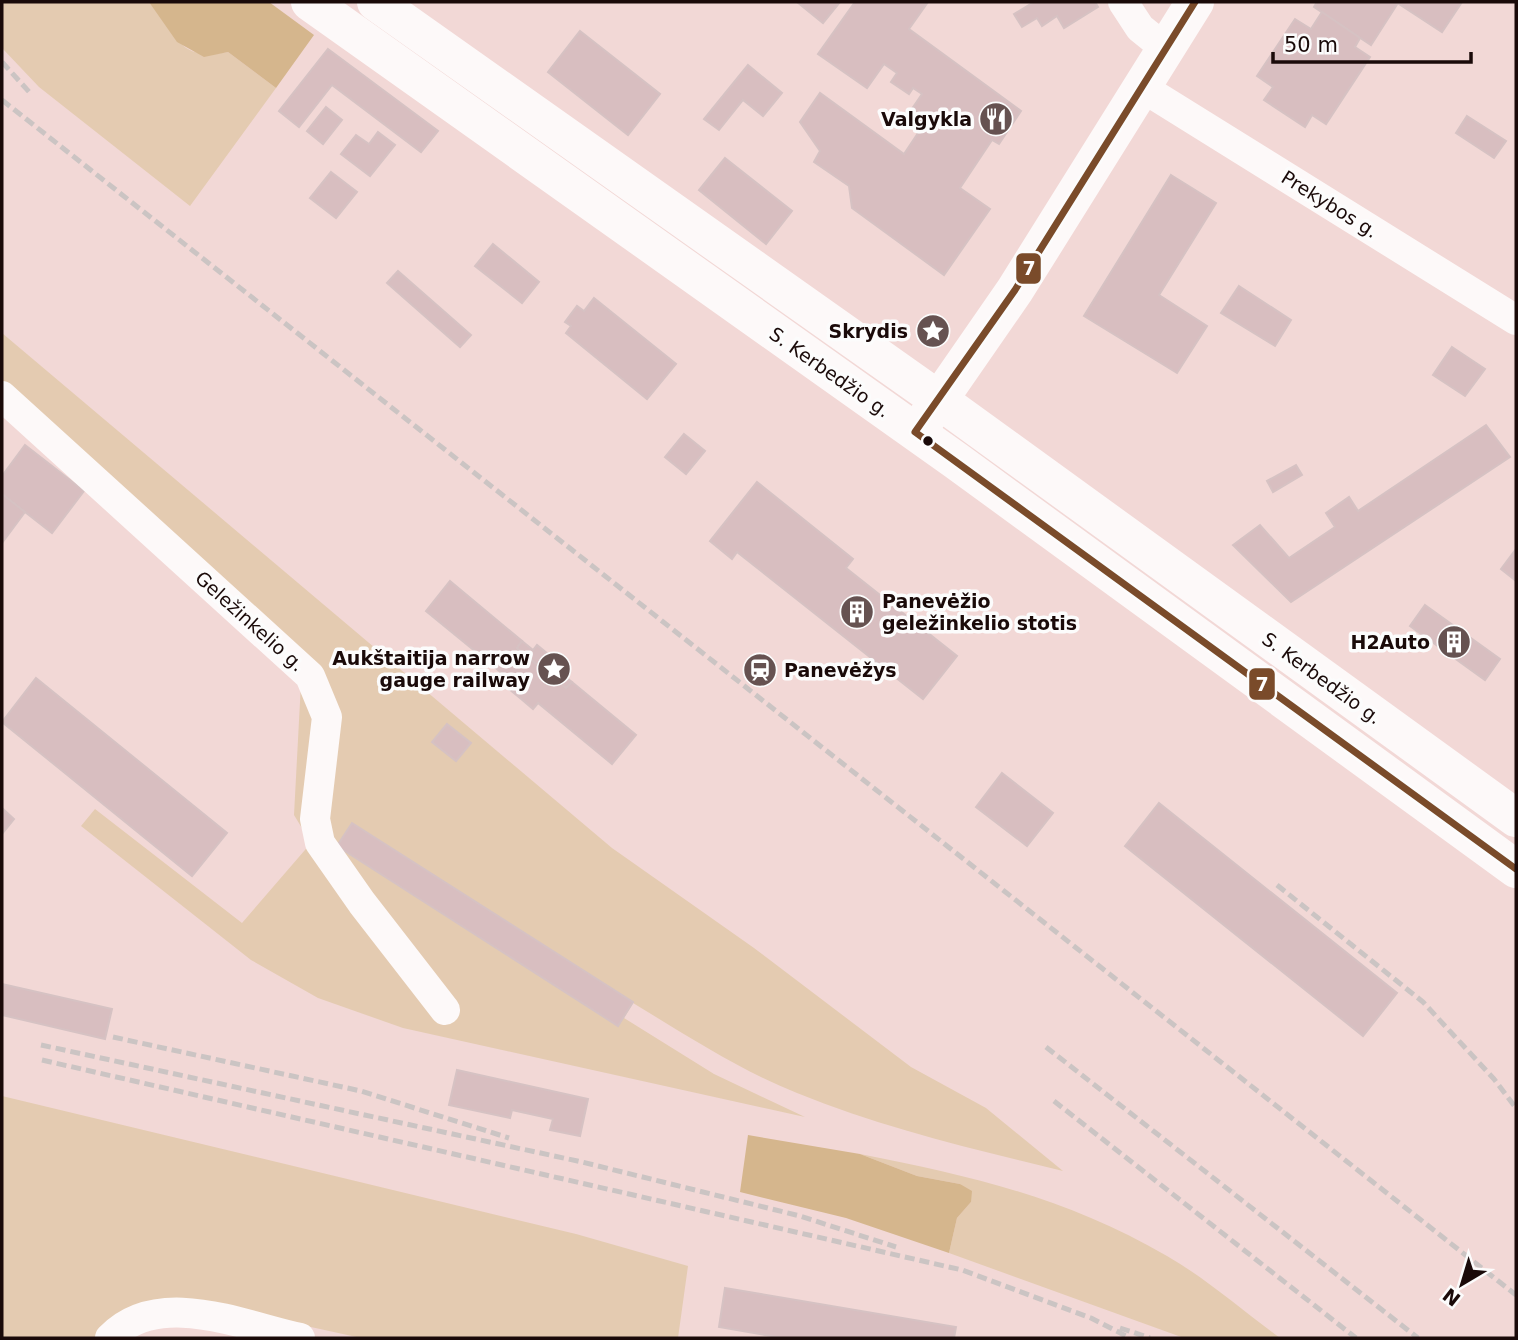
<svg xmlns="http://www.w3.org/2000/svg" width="1518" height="1340" font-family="'DejaVu Sans',sans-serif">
<rect width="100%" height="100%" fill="#f2d8d6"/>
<g fill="#e4cbb1">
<path d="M2,2H149C179,32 174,62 228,52L276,88L190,206L39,87L2,48Z"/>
<path d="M2,333L612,848L754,948L911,1067L986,1108L1063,1171C973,1149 883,1128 797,1093C739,1070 686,1035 633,1003L624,1018L714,1074L805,1117L403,1028L318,998L251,960L81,826L95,809L242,923L311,843L294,815L301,683L2,380Z"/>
<polygon points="2,1096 576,1234 688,1266 678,1338 361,1338 201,1303 109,1320 94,1338 2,1338"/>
<path d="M860,1154C975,1177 1065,1197 1167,1256C1207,1279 1243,1311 1280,1338H1184L949,1253L957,1218L971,1202L960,1184L917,1176Z"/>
</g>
<g fill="#d5b68d">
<polygon points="149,2 269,2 314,35 276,88 228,52 204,57 177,42"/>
<polygon points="748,1135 860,1154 917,1176 960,1184 972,1191 971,1202 957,1218 949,1253 846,1218 740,1192"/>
</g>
<g fill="#d8bec0" stroke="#d6c2c3" stroke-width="2">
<polygon points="797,2 840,2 823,23"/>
<polygon points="855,2 928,2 909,29 1021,111 999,144 992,140 960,188 990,209 944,275 852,208 849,186 814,162 820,151 800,122 820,93 904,154 920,130 905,119 922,94 913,88 909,94 891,82 897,73 884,64 867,88 818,54"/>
<polygon points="1034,2 1095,2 1098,7 1064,28 1057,16 1042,26 1037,18 1022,27 1014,14"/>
<polygon points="1317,2 1396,2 1398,3 1371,45 1314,7"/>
<polygon points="1396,2 1462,2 1442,32"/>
<polygon points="1322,12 1360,38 1355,47 1370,57 1326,124 1312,115 1305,127 1264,100 1273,87 1257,76 1295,19 1311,29"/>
<polygon points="580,31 660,94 628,135 548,72"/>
<polygon points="328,49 438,131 421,152 332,85 299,127 279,111"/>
<polygon points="748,65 782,93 763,116 743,100 719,130 704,119"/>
<polygon points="326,107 342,120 323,144 307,131"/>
<polygon points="1467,116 1506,141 1494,158 1456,133"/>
<polygon points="378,132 395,145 370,176 341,154 356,135 369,144"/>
<polygon points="725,158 792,211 766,244 699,190"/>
<polygon points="331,172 357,192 336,218 310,198"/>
<polygon points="1171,175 1216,203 1159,295 1207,326 1177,373 1084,316"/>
<polygon points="493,244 539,282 522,303 475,266"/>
<polygon points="398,271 471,335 460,347 387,283"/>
<polygon points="1239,286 1291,320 1275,346 1221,313"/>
<polygon points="594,298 676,364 647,399 566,333 571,326 565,322 577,306 584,311"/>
<polygon points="1452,347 1485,369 1465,396 1433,375"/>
<polygon points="1486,425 1510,457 1291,602 1233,545 1260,525 1289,558 1335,527 1326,513 1349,497 1358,511"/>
<polygon points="684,434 705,451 686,474 665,457"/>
<polygon points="25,445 84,491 52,533 2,494 2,476"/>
<polygon points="1296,465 1302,475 1273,492 1267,481"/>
<polygon points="757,482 853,559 846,568 957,656 923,699 737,552 732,559 710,541"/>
<polygon points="2,494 25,512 2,543"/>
<polygon points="1516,549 1516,581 1501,569"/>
<polygon points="450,581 522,641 517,648 566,688 572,682 636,735 612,764 538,703 533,709 520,698 504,685 509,679 426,611"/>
<polygon points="1425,605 1500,659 1485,680 1410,626"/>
<polygon points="522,641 533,650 537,645 566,669 562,674 572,682 566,688 517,648"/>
<polygon points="36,678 227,833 192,876 2,722"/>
<polygon points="447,724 471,743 456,761 432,742"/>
<polygon points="1002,773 1053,813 1027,846 976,807"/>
<polygon points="1159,803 1397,993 1363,1036 1125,846"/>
<polygon points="2,808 14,819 2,834"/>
<polygon points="352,823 633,1002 618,1026 337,846"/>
<polygon points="2,984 112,1009 105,1039 2,1015"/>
<polygon points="457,1070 588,1099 580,1136 550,1130 553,1119 512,1110 510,1118 449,1105"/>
<polygon points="725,1288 956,1327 954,1338 783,1338 719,1327"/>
</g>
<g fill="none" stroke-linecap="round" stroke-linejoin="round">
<g stroke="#fdf9f9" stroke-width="30">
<polyline points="1123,2 1140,28 1166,49"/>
<polyline points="1143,88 1516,320"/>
<polyline points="2,396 310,676 327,717 315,819 320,843 362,903 445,1010"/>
<path d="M110,1338C158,1288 241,1325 300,1338"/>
</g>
<g stroke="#fdf9f9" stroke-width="38">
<polyline points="310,2 955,460 1516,869"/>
<polyline points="376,2 939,400 1516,818"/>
<polyline points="925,420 1015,290 1195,2"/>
</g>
<g stroke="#cbc4c3" stroke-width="5" stroke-dasharray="10 5" stroke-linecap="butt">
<polyline points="2,62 32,95"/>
<polyline points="2,100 1516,1295"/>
<polyline points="1277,885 1423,1002 1494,1079 1516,1108"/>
<polyline points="113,1037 361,1091 509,1138"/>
<polyline points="41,1045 582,1162 800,1216 896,1247"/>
<polyline points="1046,1047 1418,1338"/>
<polyline points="42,1060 962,1270 1091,1318 1130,1338"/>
<polyline points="1054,1101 1356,1338"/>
<polyline points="1120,1328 1150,1338"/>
</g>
<g stroke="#fcfcfc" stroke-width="12">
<polyline id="bus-1" points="1195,2 1015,290 915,432 1516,869"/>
</g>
<use href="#bus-1" stroke="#7a4b2a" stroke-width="7"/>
</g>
<defs>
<g id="restaurant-disc" transform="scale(1.75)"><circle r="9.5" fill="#665251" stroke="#fcfcfc"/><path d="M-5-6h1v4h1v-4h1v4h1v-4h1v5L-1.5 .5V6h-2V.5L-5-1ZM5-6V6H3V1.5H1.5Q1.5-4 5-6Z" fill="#fff"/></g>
<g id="sight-disc" transform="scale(1.75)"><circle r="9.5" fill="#665251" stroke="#fcfcfc"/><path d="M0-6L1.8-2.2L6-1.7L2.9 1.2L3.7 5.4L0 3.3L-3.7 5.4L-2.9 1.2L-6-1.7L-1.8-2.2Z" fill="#fff"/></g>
<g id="building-disc" transform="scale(1.75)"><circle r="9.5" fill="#665251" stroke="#fcfcfc"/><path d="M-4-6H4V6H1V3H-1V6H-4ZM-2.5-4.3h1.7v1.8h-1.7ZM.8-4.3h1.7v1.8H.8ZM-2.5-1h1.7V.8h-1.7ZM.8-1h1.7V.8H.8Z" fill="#fff"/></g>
<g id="station-disc" transform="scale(1.75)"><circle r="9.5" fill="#665251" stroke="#fcfcfc"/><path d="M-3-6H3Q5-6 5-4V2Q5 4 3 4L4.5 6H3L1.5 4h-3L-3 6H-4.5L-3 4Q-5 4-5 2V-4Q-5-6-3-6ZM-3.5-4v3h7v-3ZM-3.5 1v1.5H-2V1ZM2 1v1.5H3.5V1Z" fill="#fff"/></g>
</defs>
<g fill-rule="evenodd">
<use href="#restaurant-disc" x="996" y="119"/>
<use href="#sight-disc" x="933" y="331"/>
<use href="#building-disc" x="857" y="612"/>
<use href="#building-disc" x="1454" y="642"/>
<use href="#sight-disc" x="554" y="669"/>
<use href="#station-disc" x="760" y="670"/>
</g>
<circle fill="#1a0a09" stroke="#fcfcfc" stroke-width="2.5" cx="928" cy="441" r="6"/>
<g text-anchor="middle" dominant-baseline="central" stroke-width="7" stroke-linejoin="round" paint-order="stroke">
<g font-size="19" font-weight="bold" fill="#1a0a09" stroke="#fcfcfc" text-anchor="end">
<text x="972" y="119">Valgykla</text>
<text x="908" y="331">Skrydis</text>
<text x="882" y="601" text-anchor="start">Panevėžio<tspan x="882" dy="22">geležinkelio stotis</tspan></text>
<text x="1430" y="642">H2Auto</text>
<text x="530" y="658">Aukštaitija narrow<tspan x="530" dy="22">gauge railway</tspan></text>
<text x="784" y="670" text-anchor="start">Panevėžys</text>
</g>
<g font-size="19" fill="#1a0a09" stroke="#fcfcfc">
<text transform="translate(1330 204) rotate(32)">Prekybos g.</text>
<text transform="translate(830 372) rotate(35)">S. Kerbedžio g.</text>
<text transform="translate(250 621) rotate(42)">Geležinkelio g.</text>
<text transform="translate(1322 678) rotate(36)">S. Kerbedžio g.</text>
</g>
</g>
<g stroke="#fcfcfc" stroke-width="2.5">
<rect x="1015" y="252" width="27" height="33" rx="7" fill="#7a4b2a"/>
<rect x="1248" y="667" width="28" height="34" rx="7" fill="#7a4b2a"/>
</g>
<g font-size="19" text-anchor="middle" font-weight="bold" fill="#fff">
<text x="1029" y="275">7</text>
<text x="1262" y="691">7</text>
</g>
<rect width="1518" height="1340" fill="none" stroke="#1a0a09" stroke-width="7"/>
<g transform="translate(1462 1284) rotate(218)" stroke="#fcfcfc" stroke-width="5" paint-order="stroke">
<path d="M0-5L12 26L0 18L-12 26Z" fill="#1a0a09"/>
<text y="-10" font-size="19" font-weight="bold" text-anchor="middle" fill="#1a0a09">N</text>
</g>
<path d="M1273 52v10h198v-10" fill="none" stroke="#1a0a09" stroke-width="3.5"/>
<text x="1284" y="52" font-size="21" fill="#1a0a09" stroke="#fcfcfc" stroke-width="5" paint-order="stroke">50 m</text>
</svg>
